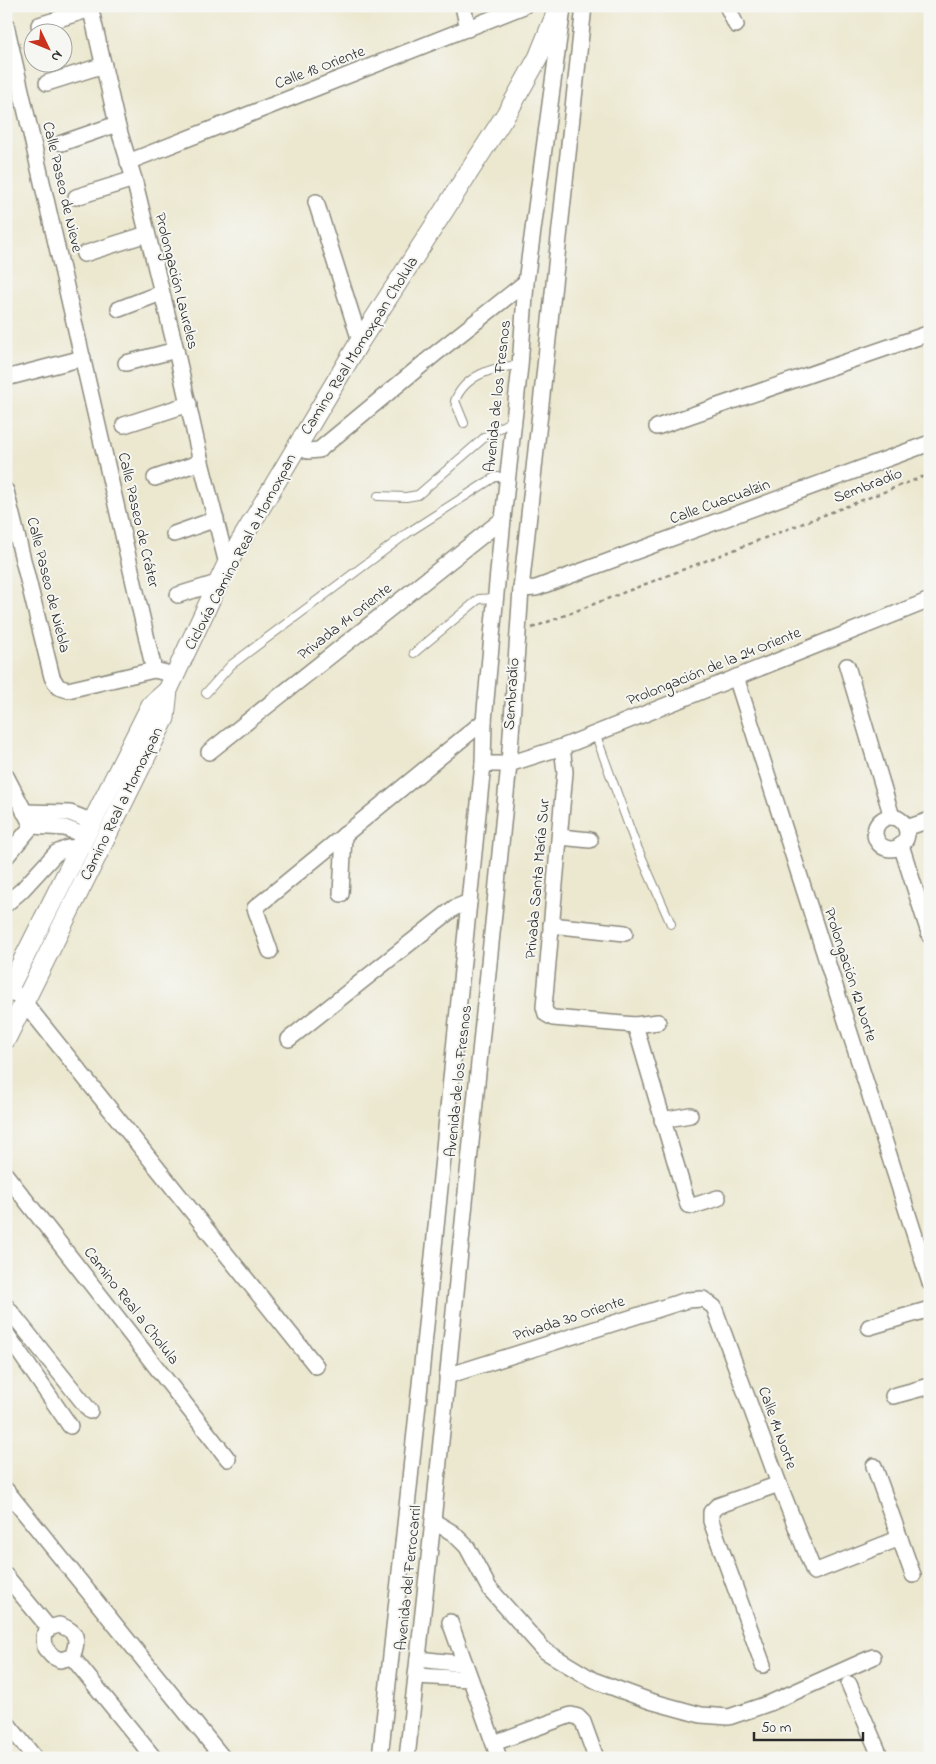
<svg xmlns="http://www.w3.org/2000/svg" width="936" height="1764" font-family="'Indie Flower',sans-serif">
<rect width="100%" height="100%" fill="#f6f6f2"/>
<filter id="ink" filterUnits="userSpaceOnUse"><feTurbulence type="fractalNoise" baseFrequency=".02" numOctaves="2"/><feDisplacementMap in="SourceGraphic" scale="10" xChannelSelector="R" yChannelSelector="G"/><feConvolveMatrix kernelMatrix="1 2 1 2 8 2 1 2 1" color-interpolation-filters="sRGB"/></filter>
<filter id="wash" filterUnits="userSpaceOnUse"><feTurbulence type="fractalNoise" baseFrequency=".0096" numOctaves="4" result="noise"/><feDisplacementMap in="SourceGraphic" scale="20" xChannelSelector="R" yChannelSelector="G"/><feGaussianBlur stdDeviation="1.12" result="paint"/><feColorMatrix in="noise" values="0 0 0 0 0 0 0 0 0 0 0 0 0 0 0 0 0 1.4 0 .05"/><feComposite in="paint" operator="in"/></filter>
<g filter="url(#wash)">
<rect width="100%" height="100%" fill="#ece8d0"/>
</g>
<g filter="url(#ink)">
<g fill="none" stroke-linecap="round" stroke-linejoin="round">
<g stroke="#8c8a7e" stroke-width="10">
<g id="service">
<path d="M464,423L455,401C464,376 495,365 520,366"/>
<polyline points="378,496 406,497 418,495 485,437 513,420"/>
<polyline points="414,653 479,599 496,598"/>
<polyline points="206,693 231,665 409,532 495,477 508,477"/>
<polyline points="595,733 634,840 671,924"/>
</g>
</g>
<g stroke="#8c8a7e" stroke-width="18">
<g id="minor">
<polyline points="90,6 117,124 134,179 176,350 201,462 227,564"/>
<polyline points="463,6 468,29"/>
<polyline points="727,6 736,25"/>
<polyline points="563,8 526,282 520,366 503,519 484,721 483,764 509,764 562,747 930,600"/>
<polyline points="6,25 154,670 175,675"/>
<polyline points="39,25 91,9"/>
<polyline points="47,83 104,65"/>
<polyline points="62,143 117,124"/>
<polyline points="128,162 524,6"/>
<polyline points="76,197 134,179"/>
<polyline points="316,202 360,341"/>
<polyline points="84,254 147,234"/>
<polyline points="119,309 161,293"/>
<polyline points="126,363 176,350"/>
<polyline points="6,378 83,358"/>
<polyline points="124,425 189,404"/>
<polyline points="657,427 930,333"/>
<polyline points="297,447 308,451 319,450 435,354 526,282"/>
<polyline points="155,478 201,462"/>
<polyline points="6,491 52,677 58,687 68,690 154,670"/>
<polyline points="174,534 216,519"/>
<polyline points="521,589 536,588 930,443"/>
<polyline points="178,595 217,583"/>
<polyline points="847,666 892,817"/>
<polyline points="736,677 930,1283"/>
<polyline points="562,747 565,772 544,1007 546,1014 553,1018 635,1025 658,1022"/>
<polyline points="209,752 503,519"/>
<polyline points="6,776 32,826"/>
<polyline points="24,812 70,813 93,822"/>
<circle cx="891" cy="833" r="16"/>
<polyline points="32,826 65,828 86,836"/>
<polyline points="906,828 930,820"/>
<polyline points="560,837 590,840"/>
<polyline points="901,845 930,936"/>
<polyline points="6,857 32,826"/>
<polyline points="341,894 344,835"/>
<polyline points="6,904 22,890 56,853 68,848 80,847"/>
<polyline points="551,925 625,933"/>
<polyline points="270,951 255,908 484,721"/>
<polyline points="10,988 24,1002 316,1366"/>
<polyline points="635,1025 688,1205 693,1206 718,1198"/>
<polyline points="289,1039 454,908 469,902"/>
<polyline points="662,1120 690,1115"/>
<polyline points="6,1175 228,1459"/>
<polyline points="6,1306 90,1411"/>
<polyline points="869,1327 930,1309"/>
<polyline points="6,1333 70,1426"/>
<polyline points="447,1376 687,1300 703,1299 714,1307 779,1484 814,1572 900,1538"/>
<polyline points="893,1396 930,1386"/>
<polyline points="874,1466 913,1575"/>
<polyline points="6,1490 223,1758"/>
<polyline points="433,1521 453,1533 467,1547 489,1588 545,1651 593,1680 650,1701 701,1715 729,1717 770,1703 873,1657"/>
<polyline points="6,1576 49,1628"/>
<polyline points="450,1622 499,1758"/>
<path d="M59,1625C78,1631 79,1640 72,1657L60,1660L52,1656L45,1648L44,1636L49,1628Z"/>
<polyline points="72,1657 154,1758"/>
<polyline points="418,1659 465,1664"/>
<polyline points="763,1665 711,1521 711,1512 717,1506 779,1484"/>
<polyline points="416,1676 470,1679"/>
<polyline points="849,1684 881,1758"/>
<polyline points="6,1722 35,1758"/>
<polyline points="494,1743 571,1715 578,1717 583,1722 596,1758"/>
<polyline points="380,1758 418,1404 483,764"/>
<polyline points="407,1758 433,1521 509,764 521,589 584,6"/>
</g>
</g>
<g stroke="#8c8a7e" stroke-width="21">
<g id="tertiary">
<polyline points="6,994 151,705 168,690"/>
<polyline points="6,1039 165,718 168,690 227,564 360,341 510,108 538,58 559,6"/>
</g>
</g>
<g stroke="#8c8a7e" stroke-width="2.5" stroke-dasharray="4 4" stroke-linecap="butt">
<polyline points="532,628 930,474"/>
<polyline points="6,1063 10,1055"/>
</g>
<use href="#service" stroke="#fff" stroke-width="8"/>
<use href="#minor" stroke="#fff" stroke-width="15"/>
<use href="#tertiary" stroke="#fff" stroke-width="19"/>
</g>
</g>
<g text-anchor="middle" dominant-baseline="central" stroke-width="4" stroke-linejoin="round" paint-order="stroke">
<g font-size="16" fill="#2b2b2b" stroke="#f6f6f2">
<text transform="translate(320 68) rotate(-21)">Calle 18 Oriente</text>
<text transform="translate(62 187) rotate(77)">Calle Paseo de Nieve</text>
<text transform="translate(176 281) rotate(76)">Prolongación Laureles</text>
<text transform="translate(360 346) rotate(-58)">Camino Real Momoxpan Cholula</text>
<text transform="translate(498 396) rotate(-84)">Avenida de los Fresnos</text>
<text transform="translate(868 486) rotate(-21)">Sembradío</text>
<text transform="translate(720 502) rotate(-20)">Calle Cuacualzin</text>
<text transform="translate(138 520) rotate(77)">Calle Paseo de Cráter</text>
<text transform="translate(241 552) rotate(-62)">Ciclovía Camino Real a Momoxpan</text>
<text transform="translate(48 585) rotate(76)">Calle Paseo de Niebla</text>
<text transform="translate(345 622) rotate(-38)">Privada 14 Oriente</text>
<text transform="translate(714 667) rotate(-22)">Prolongación de la 24 Oriente</text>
<text transform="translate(512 694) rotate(-86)">Sembradío</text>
<text transform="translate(122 804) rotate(-64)">Camino Real a Momoxpan</text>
<text transform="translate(538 879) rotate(-85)">Privada Santa María Sur</text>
<text transform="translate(850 975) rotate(72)">Prolongación 12 Norte</text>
<text transform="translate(459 1081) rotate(-84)">Avenida de los Fresnos</text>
<text transform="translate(131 1306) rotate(52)">Camino Real a Cholula</text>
<text transform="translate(569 1319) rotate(-18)">Privada 30 Oriente</text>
<text transform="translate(777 1428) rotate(70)">Calle 14 Norte</text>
<text transform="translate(409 1578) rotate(-84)">Avenida del Ferrocarril</text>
</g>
</g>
<rect width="936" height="1764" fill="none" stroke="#f6f6f2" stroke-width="25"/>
<g transform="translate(48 48) rotate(133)"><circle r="24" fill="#f6f6f2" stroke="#a5a5a2"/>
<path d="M0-4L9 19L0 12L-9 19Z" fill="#c8321e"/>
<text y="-8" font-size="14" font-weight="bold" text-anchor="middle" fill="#2b2b2b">N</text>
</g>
<path d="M754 1732v8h109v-8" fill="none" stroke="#2b2b2b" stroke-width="2.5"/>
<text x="761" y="1732" font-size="15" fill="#2b2b2b" stroke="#f6f6f2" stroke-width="4" paint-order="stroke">50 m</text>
</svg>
